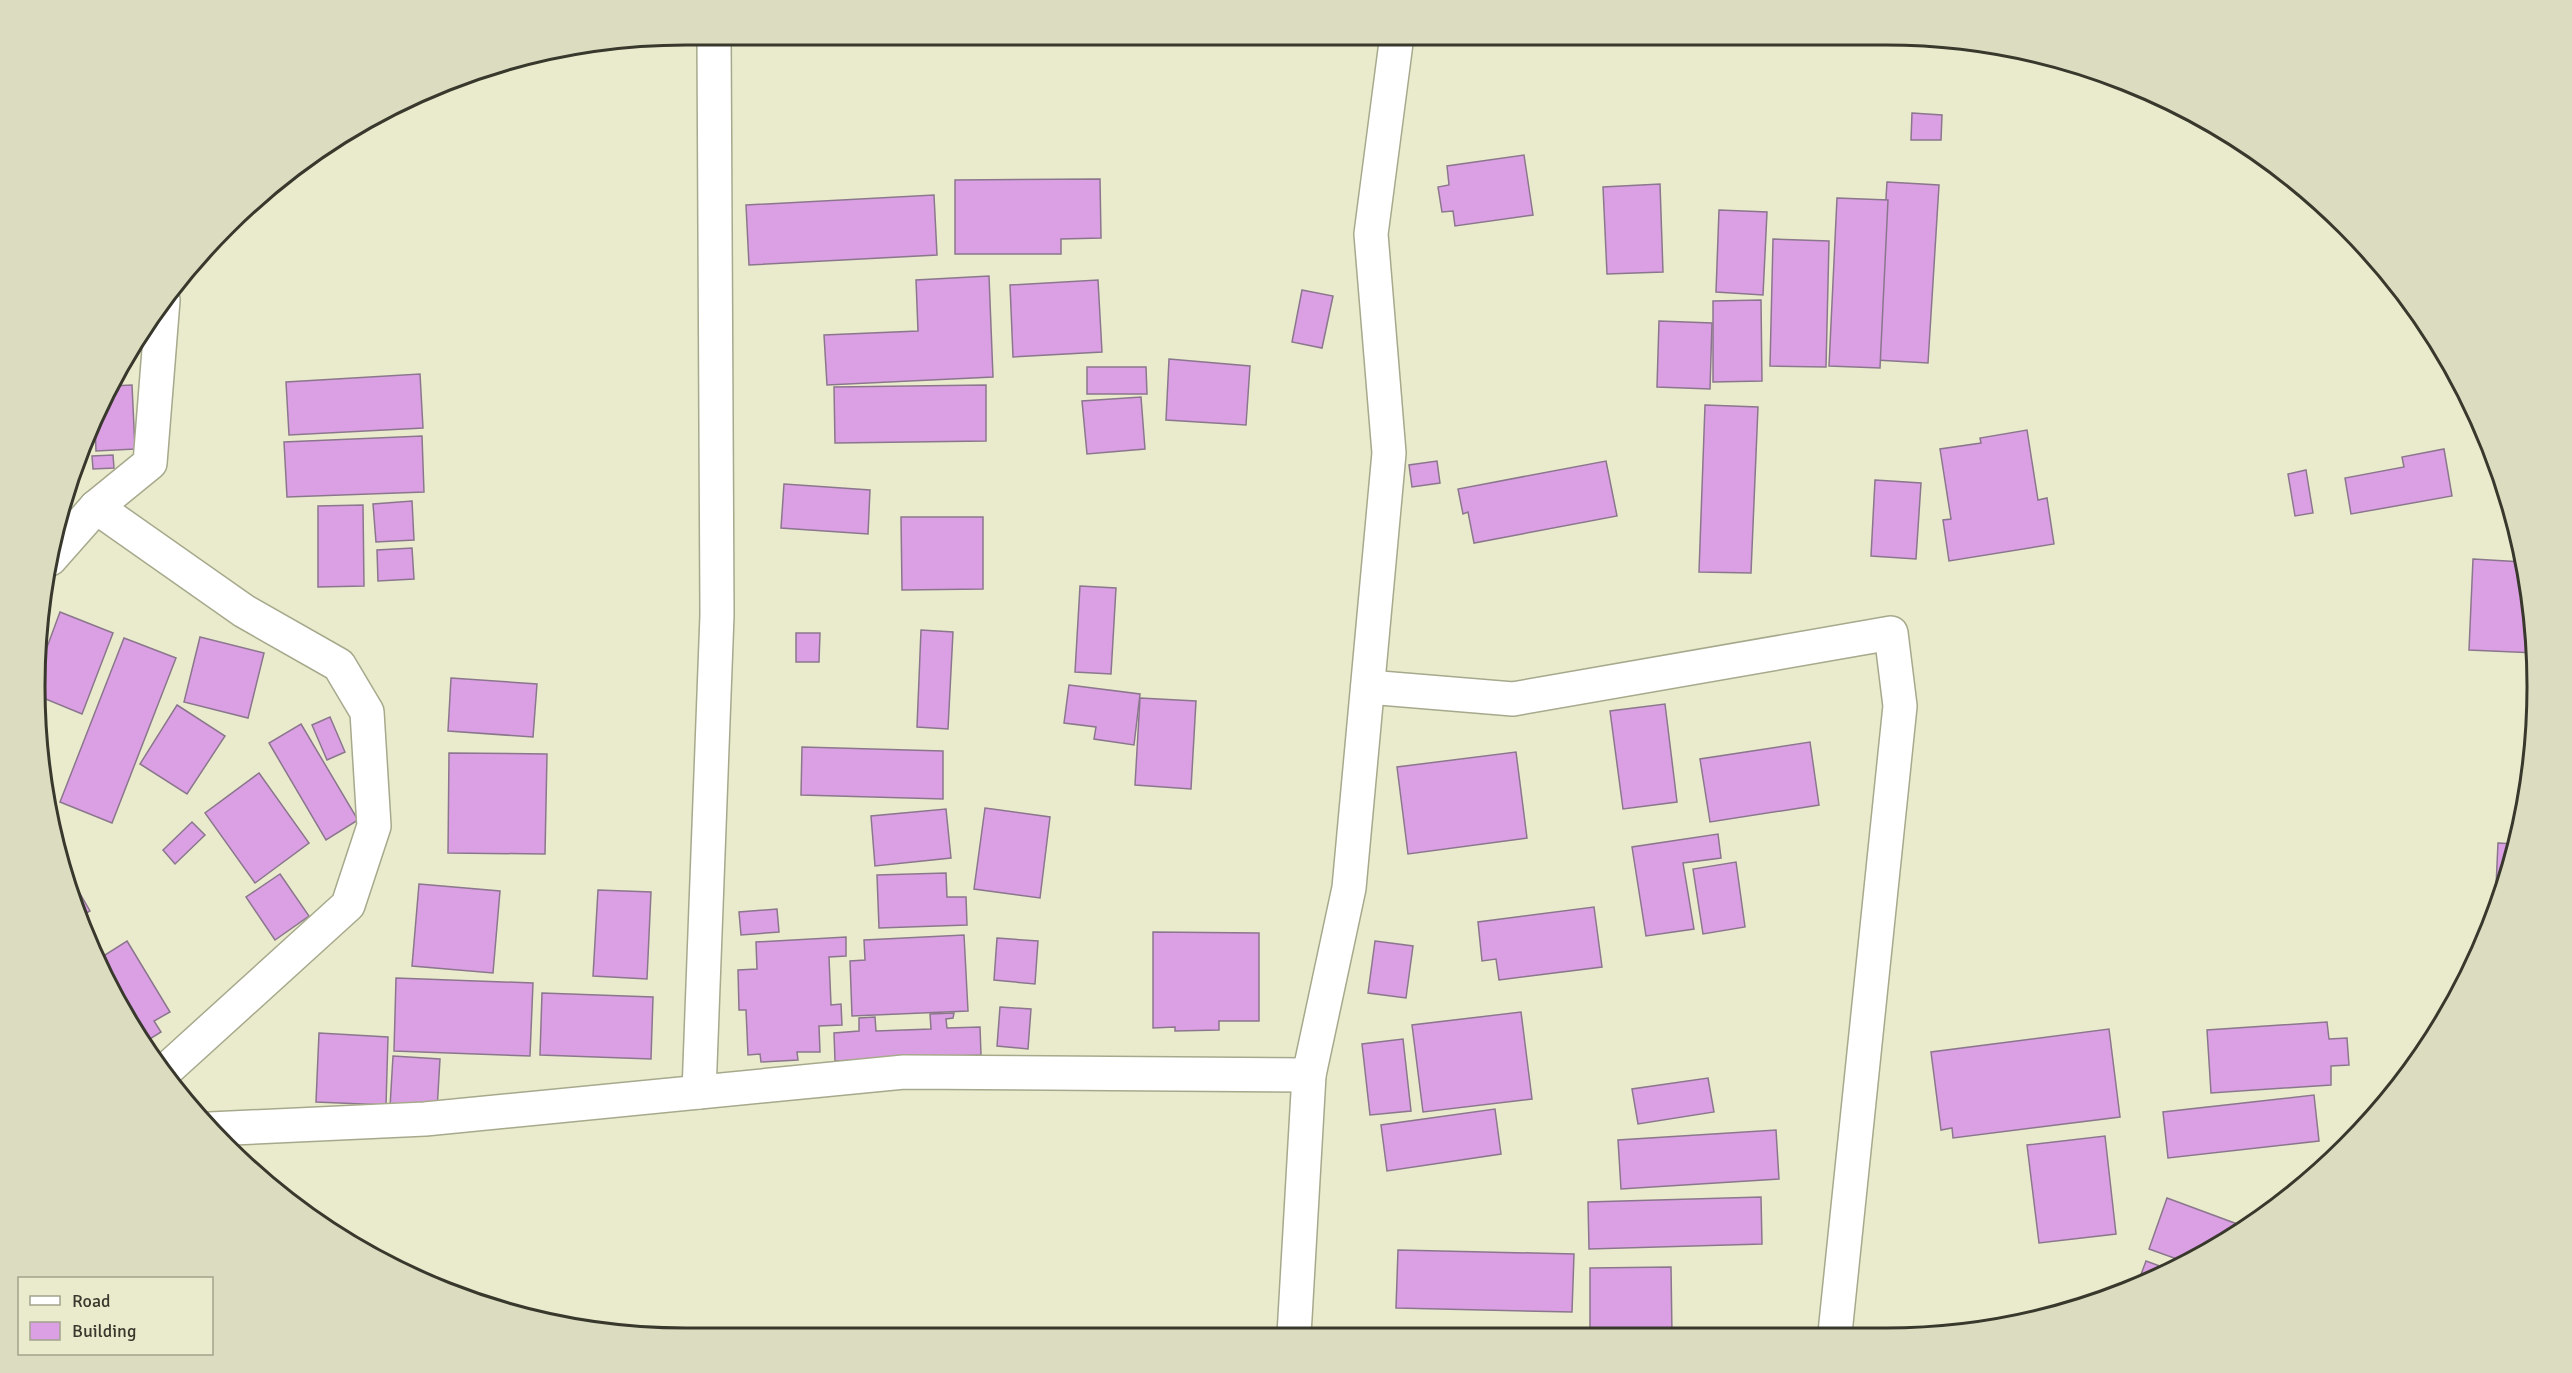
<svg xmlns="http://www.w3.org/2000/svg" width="2572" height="1373" font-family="Signika,sans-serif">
<rect width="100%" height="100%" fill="#eaebcd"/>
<g fill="#dba0e3" stroke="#8b778d" stroke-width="1.5">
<polygon points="1912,113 1942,115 1941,140 1911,140"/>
<polygon points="1524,155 1533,215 1455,226 1453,211 1442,212 1438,187 1449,185 1447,166"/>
<polygon points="1100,179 1101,238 1061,239 1061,254 955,254 955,180"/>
<polygon points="1887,182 1939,185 1928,363 1876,360"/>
<polygon points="1660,184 1663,272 1607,274 1603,187"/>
<polygon points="934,195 937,255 749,265 746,205"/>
<polygon points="1837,198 1888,200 1880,368 1829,366"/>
<polygon points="1719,210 1767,212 1763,295 1716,292"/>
<polygon points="1773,239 1829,241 1826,367 1770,366"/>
<polygon points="989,276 993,377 827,385 824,335 918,331 916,280"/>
<polygon points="1098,280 1102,352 1013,357 1010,285"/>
<polygon points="1302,290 1333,296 1322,348 1292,342"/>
<polygon points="1761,300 1762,381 1713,382 1713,301"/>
<polygon points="1659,321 1712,323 1710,389 1657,387"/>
<polygon points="1169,359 1250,366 1246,425 1166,420"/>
<polygon points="1087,367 1146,367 1147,394 1087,394"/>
<polygon points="420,374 423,428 289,435 286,382"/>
<polygon points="132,385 135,449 96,451 95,423 91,424 111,386"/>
<polygon points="986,385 986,441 835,443 834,387"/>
<polygon points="1141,397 1145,449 1087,454 1082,401"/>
<polygon points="1705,405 1758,407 1751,573 1699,572"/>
<polygon points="2027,430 2038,500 2047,498 2054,544 1949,561 1943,520 1951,519 1940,449 1981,443 1980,438"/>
<polygon points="422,436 424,492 287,497 284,442"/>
<polygon points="2444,449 2452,496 2351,514 2345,478 2404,467 2402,457"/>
<polygon points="113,455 114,468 93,469 92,456"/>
<polygon points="1437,461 1440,483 1412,487 1409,465"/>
<polygon points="1606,461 1617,516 1474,543 1468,512 1463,514 1458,489"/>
<polygon points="2306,470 2313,513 2295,516 2288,474"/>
<polygon points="1875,480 1921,483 1916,559 1871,556"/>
<polygon points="784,484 870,490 868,534 781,528"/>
<polygon points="412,501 414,540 376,542 373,504"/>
<polygon points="363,505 364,586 318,587 318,506"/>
<polygon points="901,517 983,517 983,589 902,590"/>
<polygon points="412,548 414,579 378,581 377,550"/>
<polygon points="2473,559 2523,562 2536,653 2469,650"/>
<polygon points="1080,586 1116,588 1111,674 1075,672"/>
<polygon points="60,612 113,633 82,714 36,695 36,655 43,658"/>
<polygon points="921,630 953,632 948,729 917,727"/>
<polygon points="796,633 820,633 819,662 796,662"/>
<polygon points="200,637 264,653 248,718 184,702"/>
<polygon points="124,638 176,658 112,823 60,802"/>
<polygon points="451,678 537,684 533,737 448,731"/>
<polygon points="1069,685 1140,694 1134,745 1094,739 1096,727 1064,723"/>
<polygon points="1140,698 1196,701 1191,789 1135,785"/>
<polygon points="1665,704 1677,802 1623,809 1610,711"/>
<polygon points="177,705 225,736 187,794 140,764"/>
<polygon points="330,717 345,752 327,760 312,725"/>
<polygon points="301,724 358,820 326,840 269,743"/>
<polygon points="1810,742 1819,805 1710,822 1700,759"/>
<polygon points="802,747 943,751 943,799 801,795"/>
<polygon points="1516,752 1527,838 1408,854 1397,767"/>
<polygon points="449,753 547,754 545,854 448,853"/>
<polygon points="259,773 309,843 255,883 205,813"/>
<polygon points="985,808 1050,817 1040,898 974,889"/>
<polygon points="946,809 951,858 875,866 871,816"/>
<polygon points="192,822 205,835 175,864 163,850"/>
<polygon points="1718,834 1721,858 1683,863 1694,929 1646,936 1632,847"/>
<polygon points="2498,843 2515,844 2503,896 2497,908 2495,908"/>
<polygon points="1736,862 1745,927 1703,934 1693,869"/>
<polygon points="946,873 947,897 966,897 967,925 879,928 877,875"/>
<polygon points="280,874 309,916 275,940 246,897"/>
<polygon points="419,884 500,891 493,973 412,966"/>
<polygon points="78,890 90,911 78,918 70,895"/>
<polygon points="598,890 651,892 647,979 593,976"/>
<polygon points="1594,907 1602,967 1499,980 1496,959 1482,961 1478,922"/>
<polygon points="777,909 779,932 741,935 739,912"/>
<polygon points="1153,932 1259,933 1259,1021 1219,1021 1219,1030 1175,1031 1175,1027 1153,1028"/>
<polygon points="964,935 968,1011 852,1016 850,961 865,960 864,940"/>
<polygon points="846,937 846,956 829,957 831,1005 841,1004 842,1025 819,1026 820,1052 797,1052 798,1060 761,1062 760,1054 748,1055 746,1010 739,1010 738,970 757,969 756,942"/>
<polygon points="997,938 1038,941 1035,984 994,980"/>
<polygon points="127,941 170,1012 154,1021 161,1032 142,1044 97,960"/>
<polygon points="1375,941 1413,946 1406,998 1368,993"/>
<polygon points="396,978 533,983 530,1056 394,1051"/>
<polygon points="542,993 653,997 651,1059 540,1055"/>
<polygon points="1000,1007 1031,1009 1028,1049 997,1046"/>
<polygon points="1521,1012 1532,1099 1423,1112 1412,1025"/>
<polygon points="954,1013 953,1018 946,1019 947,1028 980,1027 981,1055 835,1061 834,1033 859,1031 859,1018 875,1017 876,1031 931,1029 930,1014"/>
<polygon points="2327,1022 2329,1039 2347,1038 2349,1065 2331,1066 2331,1085 2211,1093 2207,1030"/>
<polygon points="2109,1029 2120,1117 1953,1138 1952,1128 1941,1130 1931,1052"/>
<polygon points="319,1033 388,1037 386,1105 316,1102"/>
<polygon points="1403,1039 1411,1111 1370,1115 1362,1044"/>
<polygon points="393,1056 440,1059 437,1110 390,1107"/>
<polygon points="1708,1078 1714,1112 1638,1124 1632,1089"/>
<polygon points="2314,1095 2319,1141 2168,1158 2163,1112"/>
<polygon points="1495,1109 1501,1154 1387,1171 1381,1125"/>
<polygon points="1776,1130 1779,1179 1621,1189 1618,1140"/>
<polygon points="2105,1136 2116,1234 2039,1243 2027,1145"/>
<polygon points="1761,1197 1762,1244 1589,1249 1588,1202"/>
<polygon points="2167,1198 2248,1228 2185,1262 2149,1249"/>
<polygon points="1398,1250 1574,1254 1572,1312 1396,1308"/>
<polygon points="2146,1261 2171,1270 2136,1288"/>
<polygon points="1671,1267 1672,1334 1590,1334 1590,1268"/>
</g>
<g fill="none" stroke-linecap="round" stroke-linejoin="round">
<g stroke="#a7a98c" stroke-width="36">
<g id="street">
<polyline points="96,507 244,611 339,665 367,712 374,826 348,905 163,1073"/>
<polyline points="50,559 96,507 150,463 163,300"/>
<polyline points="1368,687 1513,699 1891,633 1900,706 1835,1333"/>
<polyline points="699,1092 717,615 714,35"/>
<polyline points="210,1129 425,1119 904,1072 1309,1075"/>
<polyline points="1294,1335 1309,1075 1349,888 1389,453 1371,234 1397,35"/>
</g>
</g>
<use href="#street" stroke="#fff" stroke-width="33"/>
</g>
<path d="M0 0H2572V1373H0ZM686 45H1886A641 641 0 0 1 2527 686V687A641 641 0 0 1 1886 1328H686A641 641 0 0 1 45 687V686A641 641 0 0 1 686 45Z" fill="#dcddc0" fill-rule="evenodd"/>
<path fill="none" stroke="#38382c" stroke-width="3" d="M686 45H1886A641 641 0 0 1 2527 686V687A641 641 0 0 1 1886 1328H686A641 641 0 0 1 45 687V686A641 641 0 0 1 686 45Z"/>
<rect x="18" y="1277" width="195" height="78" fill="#eaebcd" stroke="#a3a38d" stroke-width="1.5"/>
<rect x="30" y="1296" width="30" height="9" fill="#ffffff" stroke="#a3a38d" stroke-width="1.5"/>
<text x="72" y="1307" font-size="18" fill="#38382c">Road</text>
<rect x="30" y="1322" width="30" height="18" fill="#dba0e3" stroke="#a3a38d" stroke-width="1.5"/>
<text x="72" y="1337" font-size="18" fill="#38382c">Building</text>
</svg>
